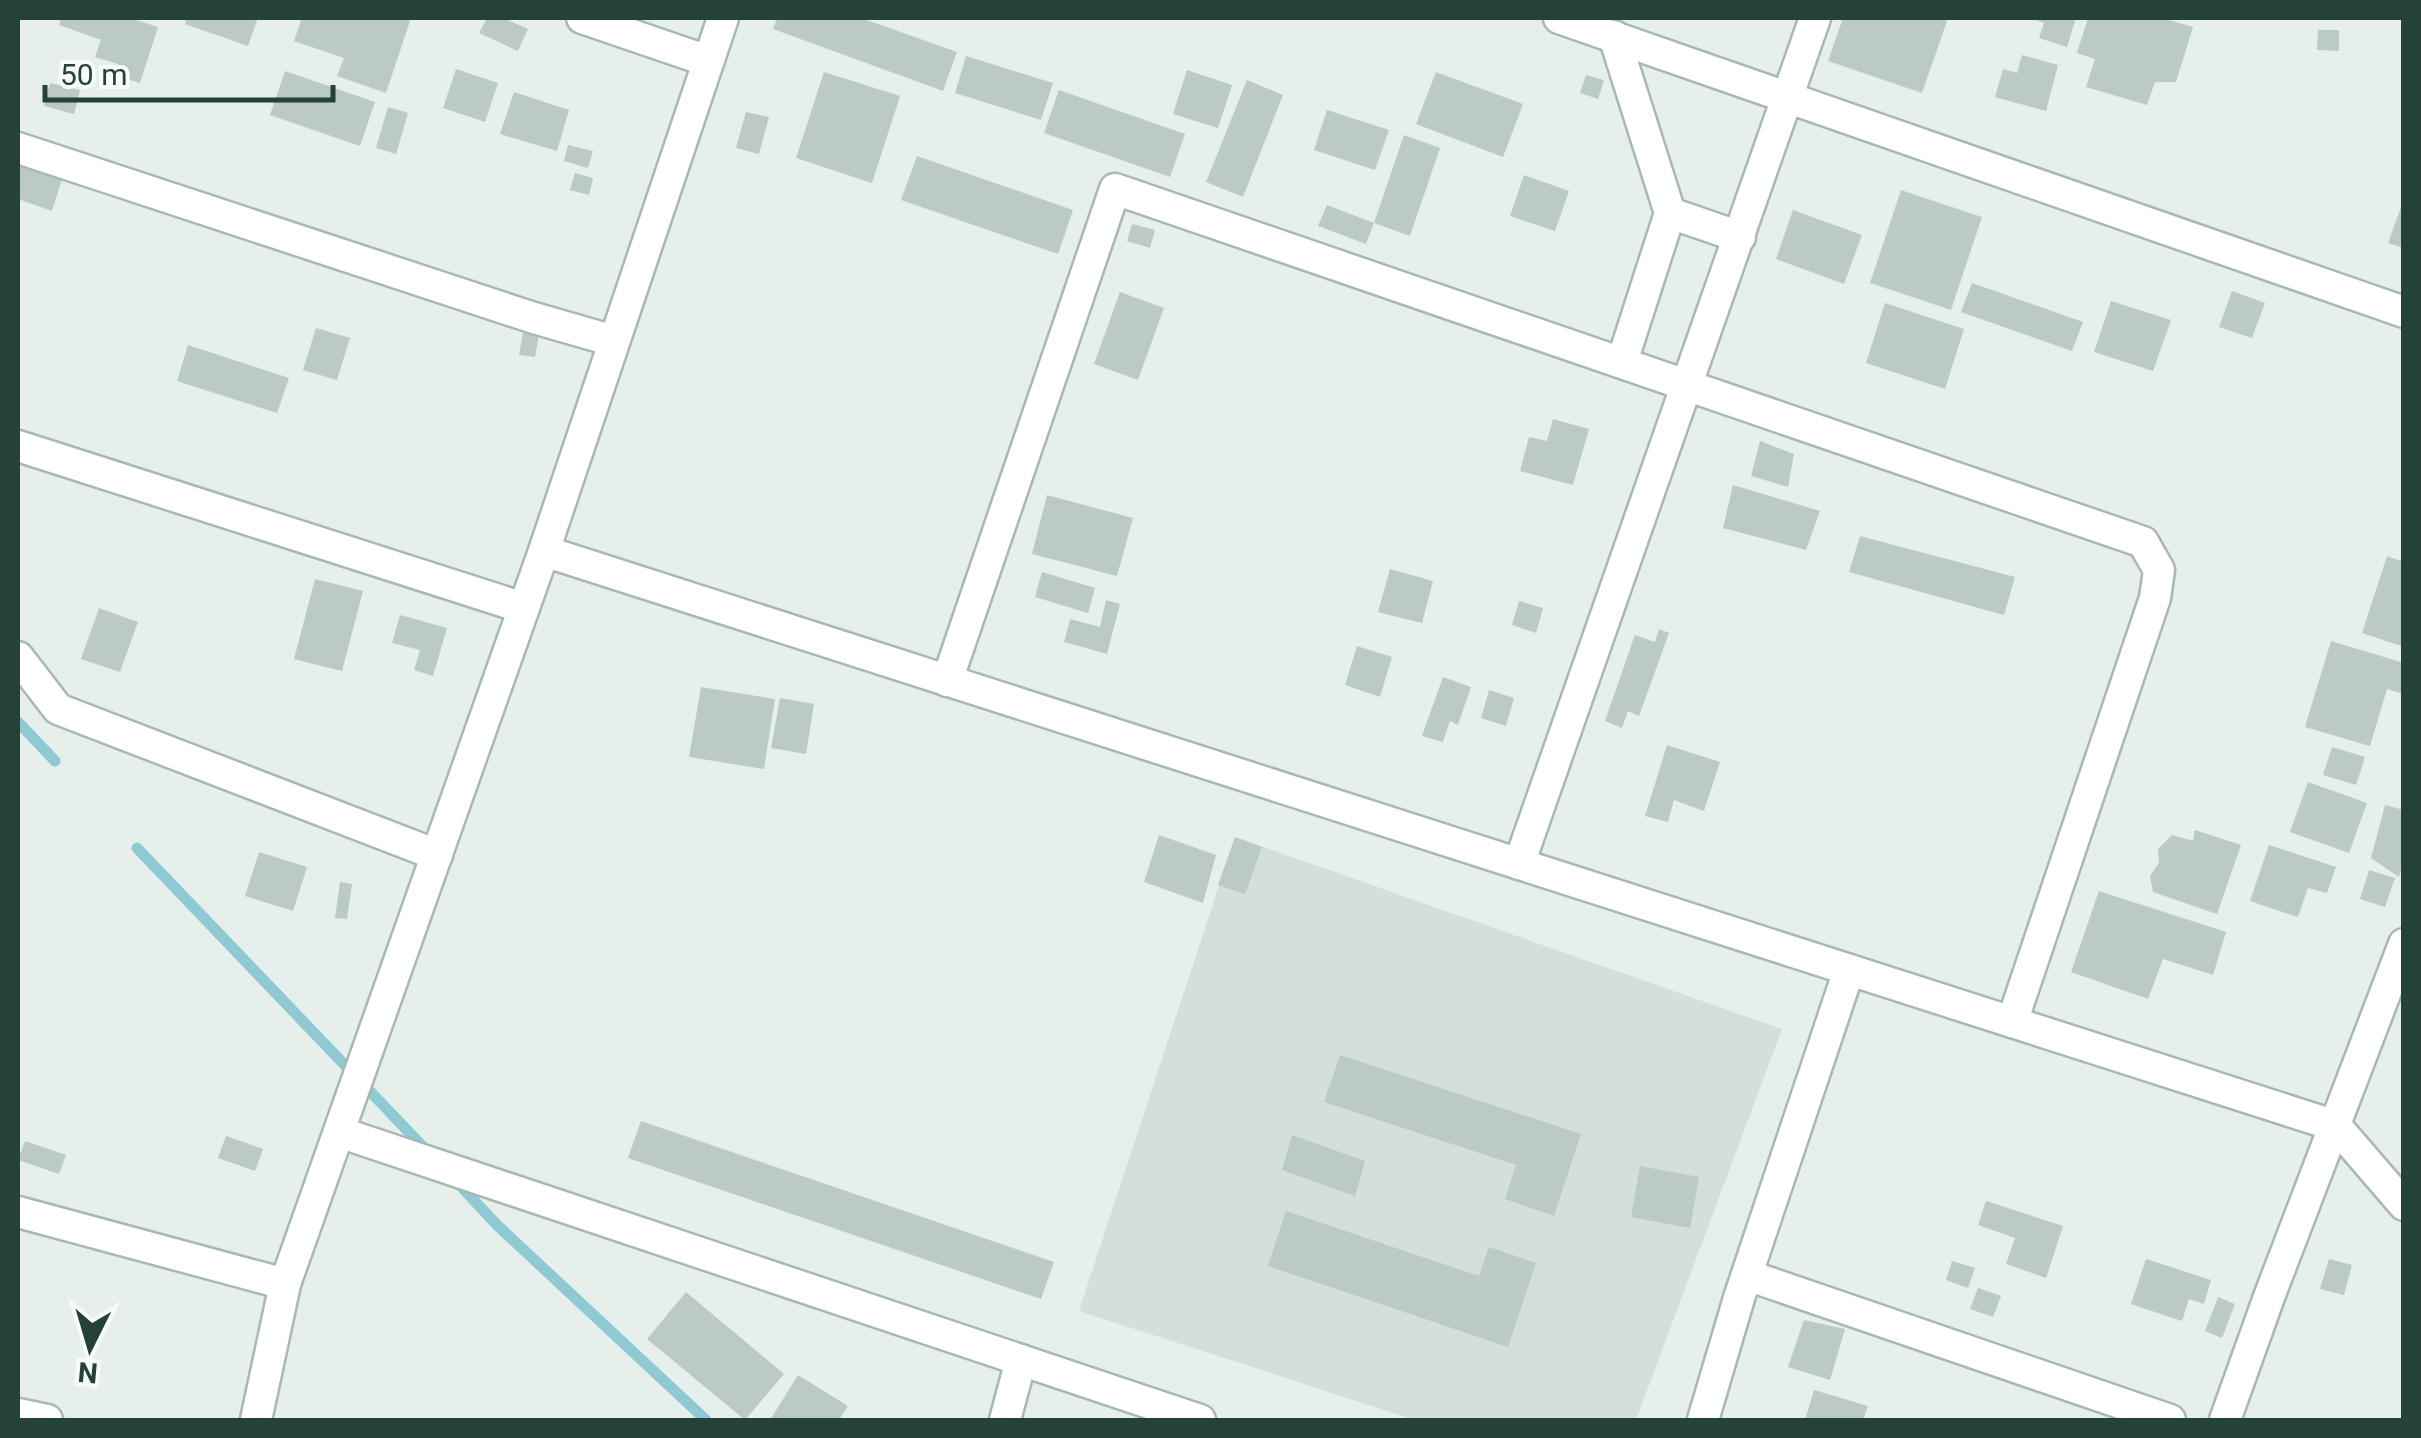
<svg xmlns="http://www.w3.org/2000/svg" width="2421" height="1438" font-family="Roboto,sans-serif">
<rect width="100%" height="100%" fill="#e6efeb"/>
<polygon fill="#d4dfda" points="1235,837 1782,1029 1636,1420 1415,1420 1079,1311"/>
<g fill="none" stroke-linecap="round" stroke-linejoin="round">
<g stroke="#8ec9d4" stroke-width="11">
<polyline points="18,722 55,761"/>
<polyline points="137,848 428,1152"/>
<polyline points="455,1180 497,1225 706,1420"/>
</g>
</g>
<g fill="#bbcac4">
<polygon points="61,18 130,18 158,27 140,83 114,75 118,64 95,57 101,40 59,25"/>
<polygon points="187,18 258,18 248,46 185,24"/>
<polygon points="302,18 411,18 386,93 337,76 344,58 294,41"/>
<polygon points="487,18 503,18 528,29 518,51 479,33"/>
<polygon points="777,18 861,18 957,52 943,91 773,29"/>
<polygon points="1843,18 1948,18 1922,93 1828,61"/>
<polygon points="2030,18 2076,18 2067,47 2039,38 2044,23"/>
<polygon points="2088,18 2162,18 2193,27 2176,82 2155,82 2147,105 2086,87 2095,59 2077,53"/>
<polygon points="2318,30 2339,30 2339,51 2317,50"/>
<polygon points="2022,55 2058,65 2046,111 1995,97 2003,69 2017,73"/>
<polygon points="966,56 1053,83 1041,120 955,93"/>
<polygon points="456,69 498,83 485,122 443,108"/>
<polygon points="1187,70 1232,85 1218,128 1173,114"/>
<polygon points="285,71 375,102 360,146 270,115"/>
<polygon points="824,72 900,96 872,183 796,158"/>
<polygon points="1436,72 1523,104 1503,157 1416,124"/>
<polygon points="1586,75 1604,80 1598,99 1580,93"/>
<polygon points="1247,80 1283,95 1243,197 1206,182"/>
<polygon points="50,83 80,90 74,114 44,106"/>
<polygon points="1059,90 1185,134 1170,177 1044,133"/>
<polygon points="514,92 569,110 557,151 500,134"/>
<polygon points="388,107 408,113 396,154 376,148"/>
<polygon points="1327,110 1389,130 1375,170 1314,150"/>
<polygon points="746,112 769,117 759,154 736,148"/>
<polygon points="1404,135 1440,148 1410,236 1374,223 1366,244 1318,226 1327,205 1374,223"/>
<polygon points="568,145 593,151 588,168 564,161"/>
<polygon points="917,156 1073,210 1058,254 901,200"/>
<polygon points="18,164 62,179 52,211 18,199"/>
<polygon points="575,173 593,178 589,195 570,190"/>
<polygon points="1524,175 1569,191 1555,231 1510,216"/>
<polygon points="1901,190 1982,217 1951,310 1870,283"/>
<polygon points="2403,202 2404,202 2404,248 2388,243"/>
<polygon points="1793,210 1862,235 1844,284 1776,259"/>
<polygon points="1132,224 1155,230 1150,248 1127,241"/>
<polygon points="1972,283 2083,322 2072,351 1961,312"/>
<polygon points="2232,291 2265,303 2252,338 2219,327"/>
<polygon points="1120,292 1164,308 1138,380 1094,364"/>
<polygon points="2111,301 2171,320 2153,371 2094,352"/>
<polygon points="1885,303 1964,329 1945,389 1866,363"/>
<polygon points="316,328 350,338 337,380 303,370"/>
<polygon points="523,332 539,335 535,357 519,355"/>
<polygon points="188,345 289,378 277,413 177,381"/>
<polygon points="1553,419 1589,429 1573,485 1520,471 1529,437 1547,441"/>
<polygon points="1760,441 1794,454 1788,487 1751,476"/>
<polygon points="1733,485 1820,511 1806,550 1723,528"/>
<polygon points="1047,495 1133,518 1117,576 1032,554"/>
<polygon points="1860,536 2015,577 2004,615 1849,572"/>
<polygon points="2387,556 2404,562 2404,647 2362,633"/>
<polygon points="1390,569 1433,581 1422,623 1378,612"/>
<polygon points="1042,572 1095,588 1088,613 1035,597"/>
<polygon points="315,579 363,591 342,671 294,659"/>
<polygon points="1106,600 1120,604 1107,654 1064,642 1070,619 1100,627"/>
<polygon points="1519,601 1543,608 1536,633 1512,625"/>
<polygon points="99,608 138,622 120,672 81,659"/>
<polygon points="400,615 447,628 433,676 414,670 420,650 392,643"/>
<polygon points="1659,629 1669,633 1639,716 1628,711 1622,728 1605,721 1635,635 1655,642"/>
<polygon points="2331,641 2404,663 2404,694 2387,689 2370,746 2305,727"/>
<polygon points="1357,646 1392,657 1380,697 1345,685"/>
<polygon points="1443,677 1471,687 1458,725 1450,721 1443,742 1422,736"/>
<polygon points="701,687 775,699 764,769 689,757"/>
<polygon points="1489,690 1514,698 1506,726 1481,718"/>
<polygon points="780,698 814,704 806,754 771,748"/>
<polygon points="1667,745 1720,762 1704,811 1674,800 1668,822 1645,816"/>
<polygon points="2332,747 2365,757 2356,785 2323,775"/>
<polygon points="2308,782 2367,803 2349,853 2290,832"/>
<polygon points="2385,805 2404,810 2404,858 2399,877 2371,858"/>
<polygon points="2195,830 2241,845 2217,914 2153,892 2150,876 2159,863 2158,849 2172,835 2193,841"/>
<polygon points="1159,835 1216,855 1203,903 1144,882"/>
<polygon points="1235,837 1262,847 1245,894 1218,885"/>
<polygon points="2269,845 2336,867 2327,893 2308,888 2298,917 2250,901"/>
<polygon points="259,852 307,867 293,911 245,896"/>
<polygon points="2369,870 2395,878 2385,907 2360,899"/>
<polygon points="340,882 352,884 347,919 335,918"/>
<polygon points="2099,891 2226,932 2213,975 2163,959 2148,999 2071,972"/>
<polygon points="1340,1055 1581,1134 1554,1216 1505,1199 1516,1165 1324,1102"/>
<polygon points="641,1121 1054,1262 1041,1299 628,1158"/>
<polygon points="1292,1135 1365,1161 1355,1196 1282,1170"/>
<polygon points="226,1136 263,1149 255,1171 218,1158"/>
<polygon points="25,1141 66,1155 59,1174 18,1160"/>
<polygon points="1640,1166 1699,1177 1690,1228 1631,1217"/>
<polygon points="1986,1201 2063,1226 2046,1278 2006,1264 2015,1238 1978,1225"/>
<polygon points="1286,1211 1479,1276 1489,1247 1536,1263 1508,1347 1268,1266"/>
<polygon points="2146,1259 2211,1280 2204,1304 2189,1299 2182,1321 2131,1304"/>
<polygon points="2329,1259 2352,1265 2344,1295 2320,1289"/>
<polygon points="1952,1261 1975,1268 1968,1288 1946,1280"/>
<polygon points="1978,1288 2001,1296 1993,1317 1970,1309"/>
<polygon points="686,1292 784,1374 745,1420 647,1339"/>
<polygon points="2218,1297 2235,1304 2222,1338 2205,1331"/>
<polygon points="1804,1320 1845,1329 1830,1380 1788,1367"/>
<polygon points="798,1375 848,1406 839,1420 770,1420"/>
<polygon points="1814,1390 1868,1406 1863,1420 1805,1420"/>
</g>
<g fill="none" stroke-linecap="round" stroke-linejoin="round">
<g stroke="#a8b8b2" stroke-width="35">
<g id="minor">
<polyline points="582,18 708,61"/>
<polyline points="1559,18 2404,312"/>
<polyline points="1614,36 1670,213 1622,362"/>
<polyline points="18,148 534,318 614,341"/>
<polyline points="1670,213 1740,237"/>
<polyline points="18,446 524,608"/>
<polyline points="544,551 2336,1126 2404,1205"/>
<polyline points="18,657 58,709 437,855"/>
<polyline points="947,681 1115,189 2143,542 2159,570 2155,598 2012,1022"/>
<polyline points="1519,864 1815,18"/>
<polyline points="339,1132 1200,1420"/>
<polyline points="18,1212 285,1284"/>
<polyline points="1747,1275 2170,1420"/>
<polyline points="18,1414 47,1420"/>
<polyline points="256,1420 285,1284 544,551 723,18"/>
<polyline points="1005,1420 1021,1360"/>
<polyline points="1703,1420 1739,1298 1849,970"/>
<polyline points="2225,1420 2269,1297 2404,944"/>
</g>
</g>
<use href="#minor" stroke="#fff" stroke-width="30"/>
</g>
<rect width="2421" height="1438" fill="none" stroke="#24423a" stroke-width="40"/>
<g transform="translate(90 1348) rotate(185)" stroke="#f7fbf9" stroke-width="8" paint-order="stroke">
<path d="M0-8L18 38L0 25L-18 38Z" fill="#24423a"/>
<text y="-15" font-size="28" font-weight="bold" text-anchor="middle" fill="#24423a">N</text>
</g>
<path d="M45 85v15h288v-15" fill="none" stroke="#24423a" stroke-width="5"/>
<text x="60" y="85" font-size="30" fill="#24423a" stroke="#f7fbf9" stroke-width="8" paint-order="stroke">50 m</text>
</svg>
